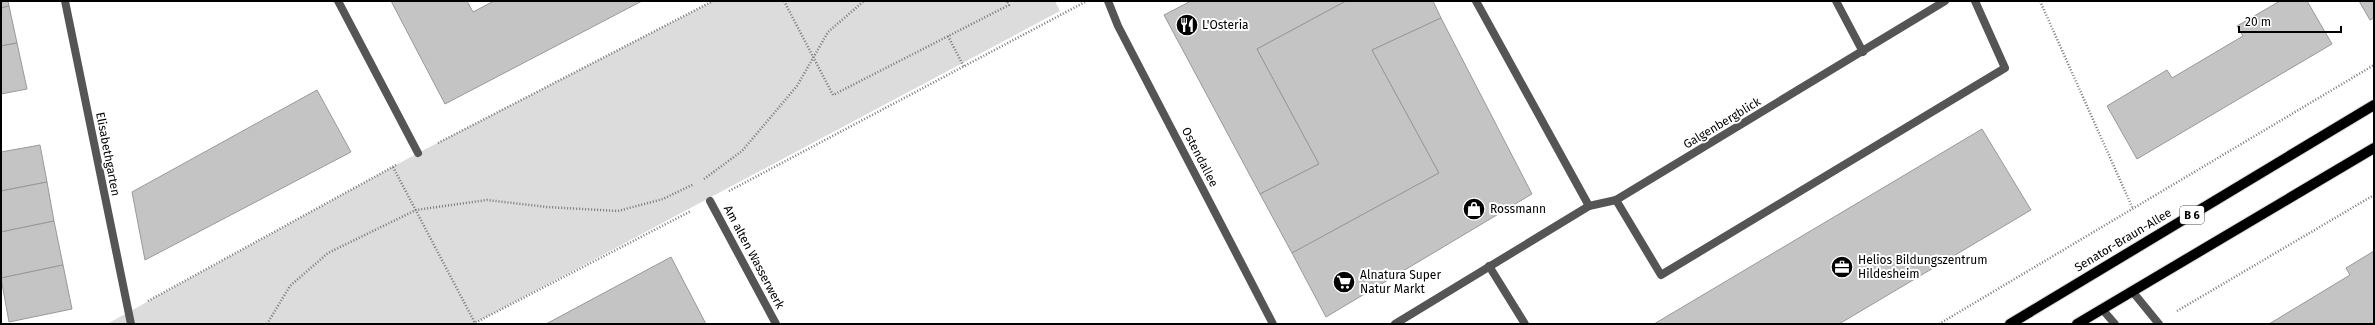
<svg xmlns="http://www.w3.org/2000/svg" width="2375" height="325" font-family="'Fira Sans',sans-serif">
<rect width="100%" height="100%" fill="#fff"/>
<polygon fill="#dcdcdc" points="713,1 1055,1 1060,11 473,324 107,324 418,153"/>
<g fill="#c4c4c4" stroke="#999">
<polygon points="1,1 8,1 9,6 1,8"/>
<polygon points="391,1 467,1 473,12 494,1 642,1 445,104"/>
<polygon points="1191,1 1346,1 1257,49 1319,164 1260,194 1164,15"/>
<polygon points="1346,1 1433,1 1441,18 1372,50 1439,173 1292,253 1260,194 1319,164 1257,49"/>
<polygon points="2280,1 2307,1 2332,44 2137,159 2107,106 2167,70 2172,78 2243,36 2237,26"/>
<polygon points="2359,1 2374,1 2374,18 2370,20"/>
<polygon points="9,6 17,43 1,46 1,8"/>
<polygon points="1441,18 1532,194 1326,317 1292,253 1439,173 1372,50"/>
<polygon points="17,43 27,89 1,94 1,46"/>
<polygon points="317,90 351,152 145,260 132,192"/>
<polygon points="1982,129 2031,210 1839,324 1654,324"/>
<polygon points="40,145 47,182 1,191 1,152"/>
<polygon points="47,182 54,221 1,232 1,191"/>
<polygon points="54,221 63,265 1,278 1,232"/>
<polygon points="2374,251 2374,324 2269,324 2350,275 2346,268"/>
<polygon points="671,257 706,324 546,324"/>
<polygon points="63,265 72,309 9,322 1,278"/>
</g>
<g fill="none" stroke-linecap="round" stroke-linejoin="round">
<g stroke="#dbdbdb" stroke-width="12">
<g id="primary">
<polyline points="2010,324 2374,105"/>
<polyline points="2077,324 2374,148"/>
</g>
</g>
<g stroke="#777" stroke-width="2.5" stroke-dasharray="1 2" stroke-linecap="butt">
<polyline points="784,1 833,95 1009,5 1007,1"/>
<polyline points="2040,1 2133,209"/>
<polyline points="948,36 964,67"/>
<polyline points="438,143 713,1"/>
<polyline points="393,167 475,323"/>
<polyline points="704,179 742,151 797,86 828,32 864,1"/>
<polyline points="729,191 1085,2"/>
<polyline points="148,301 398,164"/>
<polyline points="2177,311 2374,195"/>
<polyline points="267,324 290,286 328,253 416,210 487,200 547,207 618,211 663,199 694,184"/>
<polyline points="473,324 691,211"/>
<polyline points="1939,324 2374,65"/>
</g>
<g stroke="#555" stroke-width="8">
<polyline points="1616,200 1661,275 2005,68 1975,1"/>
<polyline points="1489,266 1525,324"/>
<polyline points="2132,291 2159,324"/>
<polyline points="2102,309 2115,324"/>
</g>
<g stroke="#555" stroke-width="8">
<polyline points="65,1 131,324"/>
<polyline points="338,1 418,153"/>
<polyline points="1108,1 1118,26 1273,324"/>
<polyline points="1476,1 1589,206"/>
<polyline points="1836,1 1863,52"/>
<polyline points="710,201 776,324"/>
<polyline points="1395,324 1589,206 1616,200 1945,1"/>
</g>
<use href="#primary" stroke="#000" stroke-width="10"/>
</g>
<defs>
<g id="restaurant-disc" transform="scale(1.15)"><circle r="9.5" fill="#000" stroke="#fff"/><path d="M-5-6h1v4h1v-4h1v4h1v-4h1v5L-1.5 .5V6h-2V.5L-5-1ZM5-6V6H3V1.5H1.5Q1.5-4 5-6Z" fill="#fff"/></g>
<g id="shop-disc" transform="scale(1.15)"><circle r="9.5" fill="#000" stroke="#fff"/><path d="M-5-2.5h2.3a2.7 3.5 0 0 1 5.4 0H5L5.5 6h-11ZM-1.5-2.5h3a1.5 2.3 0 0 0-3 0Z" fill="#fff"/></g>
<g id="office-disc" transform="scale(1.15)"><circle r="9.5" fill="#000" stroke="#fff"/><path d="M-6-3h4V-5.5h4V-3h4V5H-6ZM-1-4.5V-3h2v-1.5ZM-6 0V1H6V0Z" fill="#fff"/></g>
<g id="supermarket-disc" transform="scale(1.15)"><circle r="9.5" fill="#000" stroke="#fff"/><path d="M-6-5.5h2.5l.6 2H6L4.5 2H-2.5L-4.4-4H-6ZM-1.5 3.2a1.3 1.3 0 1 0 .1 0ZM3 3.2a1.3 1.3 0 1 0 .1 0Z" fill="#fff"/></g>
</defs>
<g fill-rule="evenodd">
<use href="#restaurant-disc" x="1187" y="25"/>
<use href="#shop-disc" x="1474" y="209"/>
<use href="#office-disc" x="1842" y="267"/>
<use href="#supermarket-disc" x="1344" y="282"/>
</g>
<g text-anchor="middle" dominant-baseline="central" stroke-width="4" stroke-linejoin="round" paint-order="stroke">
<rect fill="#fff" stroke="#4c4c4c" stroke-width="1" x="2180" y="206" width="24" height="18" rx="3"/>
<g font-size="11" font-weight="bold" fill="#000">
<text x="2192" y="215">B 6</text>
</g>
<g font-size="12" fill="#000" stroke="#fff" text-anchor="start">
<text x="1202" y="25">L'Osteria</text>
<text x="1490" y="209">Rossmann</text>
<text x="1858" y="260">Helios Bildungszentrum<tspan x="1858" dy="14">Hildesheim</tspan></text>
<text x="1360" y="275">Alnatura Super<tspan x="1360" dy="14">Natur Markt</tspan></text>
</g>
<g font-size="12" fill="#000" stroke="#fff">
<text transform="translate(1722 123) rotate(-31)">Galgenbergblick</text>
<text transform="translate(108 154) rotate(79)">Elisabethgarten</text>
<text transform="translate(1200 157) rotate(63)">Ostendallee</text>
<text transform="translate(2123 240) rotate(-31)">Senator-Braun-Allee</text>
<text transform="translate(754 257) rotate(62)">Am alten Wasserwerk</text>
</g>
</g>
<rect width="2375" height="325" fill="none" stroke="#000000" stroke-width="4"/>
<path d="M2239 26v6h102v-6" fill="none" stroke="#000000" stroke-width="2"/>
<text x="2245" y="26" font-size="12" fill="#000000" stroke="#ffffff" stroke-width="3" paint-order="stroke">20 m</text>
</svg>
